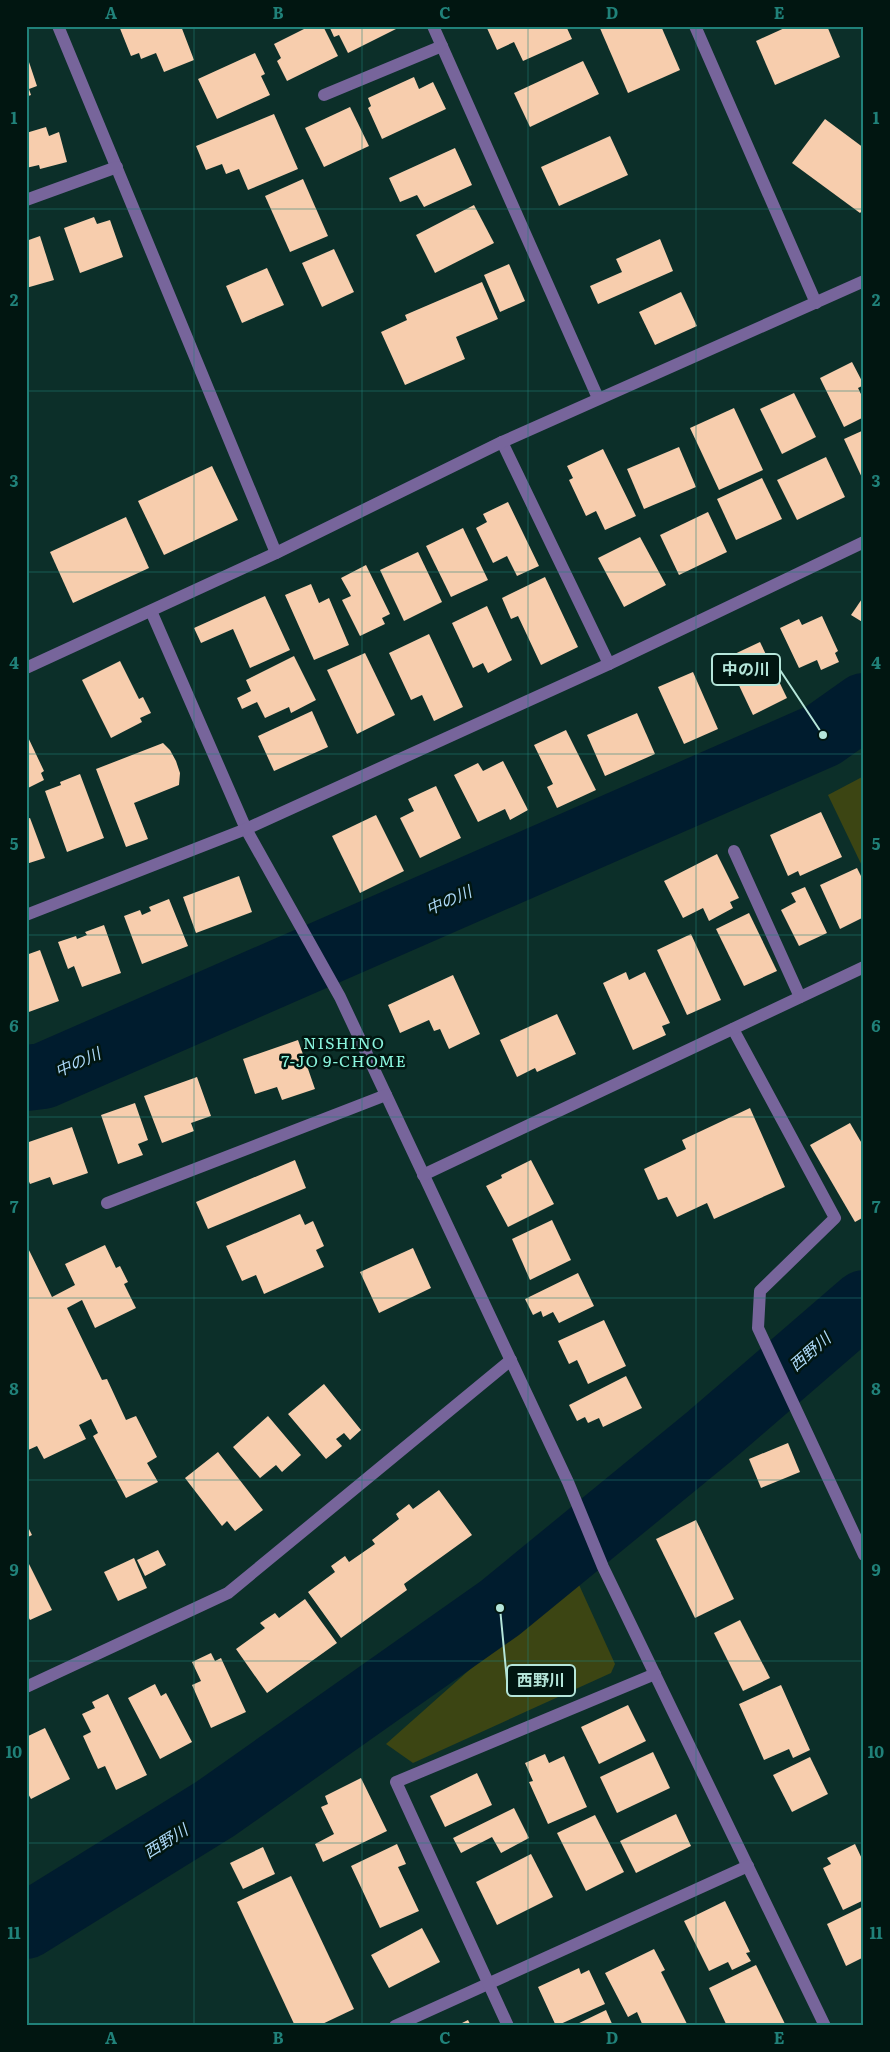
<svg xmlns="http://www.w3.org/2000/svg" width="890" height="2052" font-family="Literata,'Noto Sans JP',serif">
<rect width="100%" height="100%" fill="#0c2f29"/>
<g fill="#3c4513">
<polygon points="864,776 864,870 828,795"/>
<polygon points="575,1576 615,1664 611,1673 413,1763 386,1744"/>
</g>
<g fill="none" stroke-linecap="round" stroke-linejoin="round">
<g stroke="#001c2e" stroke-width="66">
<polyline points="26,1078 43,1076 823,735 864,706"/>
<polyline points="26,1926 215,1809 500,1608 710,1436 864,1303"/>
</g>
</g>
<g fill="#f7cdad">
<polygon points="119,26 181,26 194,60 164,72 156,53 141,59 139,53 131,56"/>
<polygon points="310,26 323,26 338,56 287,81 277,61 281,58 274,44"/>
<polygon points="329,26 402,26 348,53 339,35 334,37"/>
<polygon points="486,26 566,26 572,39 523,61 514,42 497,50"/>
<polygon points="599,26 661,26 680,70 628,93"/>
<polygon points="789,26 827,26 840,57 775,85 756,41"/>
<polygon points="255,53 265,74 261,76 270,95 217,119 198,79"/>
<polygon points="27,56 37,86 29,89 31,95 26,97"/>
<polygon points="583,61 599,94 530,127 514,93"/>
<polygon points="414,77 419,89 433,82 446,109 382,139 368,108 371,106 368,98"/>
<polygon points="350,107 369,146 324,167 305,128"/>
<polygon points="274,114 298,169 248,190 239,169 226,174 222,164 206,170 196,146"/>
<polygon points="825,119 864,148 864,209 860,213 792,163"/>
<polygon points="46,127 49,136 59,132 67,162 40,169 39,165 26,168 26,133"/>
<polygon points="610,136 628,175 559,206 541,167"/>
<polygon points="455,148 472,185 424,207 417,195 400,202 389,178"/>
<polygon points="303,179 328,236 290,252 265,196"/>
<polygon points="474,205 494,243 435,273 416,235"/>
<polygon points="94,217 97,224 110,220 123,257 80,273 64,228"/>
<polygon points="40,236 54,280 26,288 26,241"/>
<polygon points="660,239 673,271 598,304 590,286 622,272 616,259"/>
<polygon points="334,249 354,292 322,307 302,263"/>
<polygon points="509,264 525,301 500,312 484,275"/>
<polygon points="267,268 284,305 242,323 226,286"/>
<polygon points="482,282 498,319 456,337 465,359 405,385 381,332 407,320 405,315"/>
<polygon points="681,292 697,326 655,345 639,312"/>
<polygon points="852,362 864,385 858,388 864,400 864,417 844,427 820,378"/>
<polygon points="794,393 816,437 782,454 760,409"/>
<polygon points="734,408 763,470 719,490 690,428"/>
<polygon points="864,430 864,482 844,439"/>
<polygon points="679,447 696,487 644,509 627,469"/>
<polygon points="603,449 636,516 605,530 596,511 586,516 569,480 573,478 567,466"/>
<polygon points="826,457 845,497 797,520 777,480"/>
<polygon points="212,466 238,520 164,555 138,501"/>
<polygon points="762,478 782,519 736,540 717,499"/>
<polygon points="508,502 539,566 517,576 507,556 493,563 476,528 487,522 483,514"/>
<polygon points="708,512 727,552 679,575 660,535"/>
<polygon points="126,517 149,568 73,603 50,552"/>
<polygon points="463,528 488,580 451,597 426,546"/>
<polygon points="640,537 666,585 624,607 598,558"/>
<polygon points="418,552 442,602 404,621 380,570"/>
<polygon points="366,565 390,614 382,618 385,624 360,636 342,600 351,596 341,578"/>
<polygon points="545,577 578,647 541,665 518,616 511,619 502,598"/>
<polygon points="311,584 319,603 329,598 349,645 314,660 285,595"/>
<polygon points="265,596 290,650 250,668 233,629 201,643 194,628"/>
<polygon points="864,596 864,623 851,615"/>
<polygon points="487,606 512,660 488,673 483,663 473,668 452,623"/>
<polygon points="822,616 838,651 835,653 839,662 821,670 817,660 799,668 780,628 799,619 802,625"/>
<polygon points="429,634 463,707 434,721 422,695 411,700 389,653"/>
<polygon points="760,642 787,698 753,715 726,658"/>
<polygon points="365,653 395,715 357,734 327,670"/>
<polygon points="294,656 316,700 291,713 289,707 265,718 257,702 242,709 237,698 251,691 246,680"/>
<polygon points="120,661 139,699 143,697 151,713 140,718 142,722 111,738 82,680"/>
<polygon points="693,672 718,729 684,744 658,687"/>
<polygon points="312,711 328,747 274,771 258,736"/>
<polygon points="637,713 655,754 605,776 587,735"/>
<polygon points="566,730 596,790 557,808 547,787 553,784 534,745"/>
<polygon points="26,733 44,771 41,773 44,780 26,789"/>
<polygon points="163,743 170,750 176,761 180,773 179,785 134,803 148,839 126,847 96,769"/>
<polygon points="503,761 528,810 510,820 505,809 478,822 454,775 478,763 483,771"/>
<polygon points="80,774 104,838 67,852 45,791 61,785 60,782"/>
<polygon points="436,786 461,838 420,858 400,818 414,811 408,799"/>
<polygon points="821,812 842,857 800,876 798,871 788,876 770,835"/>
<polygon points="376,815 404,871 360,893 332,836"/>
<polygon points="30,818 45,858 26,864 26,819"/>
<polygon points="717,854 739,898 730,902 733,908 709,921 703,908 683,918 664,881"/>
<polygon points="857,868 864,882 864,917 840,929 820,885"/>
<polygon points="239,876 252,912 196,933 183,897"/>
<polygon points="805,887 827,933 799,946 781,910 796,902 791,893"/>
<polygon points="169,899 188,946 142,964 124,916 140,910 142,915 151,911 149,907"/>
<polygon points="749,913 777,971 744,986 716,929"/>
<polygon points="104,925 121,973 82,987 74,966 68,969 58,942 76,936 77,939 87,935 85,932"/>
<polygon points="691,934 721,1000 687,1015 657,950"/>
<polygon points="40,950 59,1001 26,1013 26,955"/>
<polygon points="626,972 629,980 645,972 670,1023 662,1026 666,1035 633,1050 603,983"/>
<polygon points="453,975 480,1034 449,1049 440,1029 434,1031 429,1020 400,1033 388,1005"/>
<polygon points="557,1014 576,1054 537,1072 535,1068 517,1077 500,1040"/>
<polygon points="298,1040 315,1089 282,1100 277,1087 255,1094 243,1059"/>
<polygon points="197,1077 211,1116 191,1123 194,1131 162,1143 144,1096"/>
<polygon points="135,1103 148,1140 138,1144 143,1155 118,1164 101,1115"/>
<polygon points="750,1108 785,1187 714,1219 707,1203 677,1217 667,1197 658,1200 644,1169 686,1149 682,1140"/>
<polygon points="850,1123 864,1147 864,1217 855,1222 810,1145"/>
<polygon points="72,1127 88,1173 53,1185 50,1177 30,1184 26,1174 26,1143"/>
<polygon points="295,1160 306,1188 208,1229 196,1202"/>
<polygon points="531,1160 554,1204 508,1227 486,1186 502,1178 501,1175"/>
<polygon points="300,1214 305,1225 313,1221 324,1246 316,1250 324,1267 264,1294 256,1275 242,1281 226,1246"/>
<polygon points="552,1220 571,1260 530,1280 512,1239"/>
<polygon points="26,1244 52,1297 75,1285 65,1264 105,1245 116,1268 120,1266 128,1282 124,1284 136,1308 95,1328 82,1300 67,1308 102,1380 107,1379 126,1420 136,1416 157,1457 147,1463 158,1482 126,1498 93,1436 98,1433 91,1419 79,1425 86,1439 44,1459 37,1446 26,1451"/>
<polygon points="413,1248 431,1288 379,1313 360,1272"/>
<polygon points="578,1273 594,1306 559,1323 553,1312 543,1317 541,1311 533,1315 525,1299"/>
<polygon points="604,1320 626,1366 588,1384 577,1360 569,1364 558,1341"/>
<polygon points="626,1376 642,1408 603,1427 599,1418 588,1423 585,1417 577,1421 569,1405"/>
<polygon points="324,1384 361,1430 350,1440 344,1433 336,1439 342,1446 326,1459 288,1414"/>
<polygon points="268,1416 301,1455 282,1472 276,1465 260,1478 233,1447"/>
<polygon points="788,1443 800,1472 761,1488 749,1459"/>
<polygon points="218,1452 263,1510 235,1531 227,1521 222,1526 185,1478"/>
<polygon points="439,1490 472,1535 404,1584 407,1590 341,1638 308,1592 335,1572 331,1566 345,1556 349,1562 375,1544 372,1540 399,1519 396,1514 409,1504 413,1509"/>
<polygon points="696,1520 734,1599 695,1618 656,1539"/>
<polygon points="26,1523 32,1535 26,1538"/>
<polygon points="158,1550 166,1565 145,1576 137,1560"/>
<polygon points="26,1558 52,1610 30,1620 26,1613"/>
<polygon points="134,1558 147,1588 118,1601 104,1572"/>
<polygon points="305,1599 337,1643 267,1693 236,1649 265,1628 260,1623 275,1613 279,1618"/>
<polygon points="740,1620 770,1678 743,1691 714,1633"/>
<polygon points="211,1653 215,1661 221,1658 246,1712 211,1728 192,1685 201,1681 192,1662"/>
<polygon points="155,1684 161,1696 166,1693 192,1742 160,1759 128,1698"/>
<polygon points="781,1685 810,1750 793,1758 789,1749 764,1760 739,1704"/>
<polygon points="108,1694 147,1775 116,1790 105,1766 98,1769 83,1736 91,1732 82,1714 95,1708 92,1702"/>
<polygon points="628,1705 646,1741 599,1764 581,1727"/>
<polygon points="45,1728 70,1779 31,1799 26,1790 26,1737"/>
<polygon points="653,1752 670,1788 617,1813 600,1777"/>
<polygon points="545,1754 549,1763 564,1756 587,1807 548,1824 529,1782 533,1781 525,1763"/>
<polygon points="810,1757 828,1794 792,1812 773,1775"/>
<polygon points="477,1773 492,1805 445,1827 430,1796"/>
<polygon points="361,1778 387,1831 323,1862 315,1844 334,1834 321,1807 328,1804 325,1796"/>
<polygon points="514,1808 529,1838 501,1853 492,1837 461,1853 453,1838"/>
<polygon points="676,1814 691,1846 636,1873 620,1841"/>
<polygon points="595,1815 624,1872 586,1891 557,1833"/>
<polygon points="397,1844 406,1864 398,1867 419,1911 380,1928 351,1866"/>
<polygon points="855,1844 864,1863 864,1900 843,1910 823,1868 831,1864 827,1858"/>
<polygon points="263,1847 275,1874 243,1889 230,1863"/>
<polygon points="531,1854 553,1897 497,1925 476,1882"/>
<polygon points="291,1876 354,2009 318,2026 295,2026 237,1902"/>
<polygon points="725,1901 750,1952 746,1953 751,1961 732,1970 728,1962 709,1971 684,1921"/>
<polygon points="864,1906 864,1957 846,1966 827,1924"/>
<polygon points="422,1928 440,1962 389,1988 371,1955"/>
<polygon points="654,1949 665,1970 661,1972 688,2026 643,2026 637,2012 628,2017 605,1973"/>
<polygon points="756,1965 786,2026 727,2026 709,1988"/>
<polygon points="579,1968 581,1974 589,1970 605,2004 556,2026 538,1987"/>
<polygon points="606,2010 613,2026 573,2026"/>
<polygon points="468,2020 471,2026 456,2026"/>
</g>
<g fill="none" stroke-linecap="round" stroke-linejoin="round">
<g stroke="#77659b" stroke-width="12">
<polyline points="58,26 276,553"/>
<polyline points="433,26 598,398"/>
<polyline points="695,26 816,303"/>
<polyline points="324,95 442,46"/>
<polyline points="26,200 117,167"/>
<polyline points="502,442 609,664"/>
<polyline points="151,611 246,829 340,997 568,1482 603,1567 825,2026"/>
<polyline points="26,668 276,553 502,442 864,281"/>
<polyline points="734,851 800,997"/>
<polyline points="26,915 246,829 609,664 864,542"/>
<polyline points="733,1029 835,1218 760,1291 758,1328 864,1555"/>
<polyline points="423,1175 864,967"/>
<polyline points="107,1203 386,1095"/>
<polyline points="26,1687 228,1593 511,1360"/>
<polyline points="395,2026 748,1866"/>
<polyline points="508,2026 396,1782 655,1674"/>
</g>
</g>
<path fill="none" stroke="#208179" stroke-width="1" stroke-opacity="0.55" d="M194,26V2026M362,26V2026M528,26V2026M696,26V2026M26,209H864M26,391H864M26,572H864M26,754H864M26,935H864M26,1117H864M26,1298H864M26,1480H864M26,1661H864M26,1843H864"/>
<g text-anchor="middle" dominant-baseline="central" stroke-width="5" stroke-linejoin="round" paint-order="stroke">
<g font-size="16" font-style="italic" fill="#aedaf9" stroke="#011611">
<text transform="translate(448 899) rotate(-24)">中の川</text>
<text transform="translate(77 1061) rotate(-24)">中の川</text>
<text transform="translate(809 1351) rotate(-41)">西野川</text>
<text transform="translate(165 1840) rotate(-32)">西野川</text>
</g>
<g font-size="16" letter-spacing="1" fill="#8af5de" stroke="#011611">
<text x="344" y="1042">NISHINO<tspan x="344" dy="18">7-JO 9-CHOME</tspan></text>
</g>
</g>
<path fill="none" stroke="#b5e6da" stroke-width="2" d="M823 735L780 670M500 1608L507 1681"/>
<g fill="#b5e6da" stroke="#011611" stroke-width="2">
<circle cx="823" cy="735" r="5"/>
<circle cx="500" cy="1608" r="5"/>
</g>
<g fill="#011611" stroke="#b5e6da" stroke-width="2">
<rect x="712" y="654" width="68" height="31" rx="5"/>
<rect x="507" y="1665" width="68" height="31" rx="5"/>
</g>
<g font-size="16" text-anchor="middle" font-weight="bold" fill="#b5e6da">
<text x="746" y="675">中の川</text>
<text x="541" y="1686">西野川</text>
</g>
<rect width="890" height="2052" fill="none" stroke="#011611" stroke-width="55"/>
<rect x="28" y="28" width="834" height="1996" fill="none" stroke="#208179" stroke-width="2"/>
<g font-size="16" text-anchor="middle" font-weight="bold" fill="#208179">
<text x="111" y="19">A</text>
<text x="278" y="19">B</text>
<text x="445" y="19">C</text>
<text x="612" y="19">D</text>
<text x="779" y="19">E</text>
<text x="14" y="124">1</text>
<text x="876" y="124">1</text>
<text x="14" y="306">2</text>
<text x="876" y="306">2</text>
<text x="14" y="487">3</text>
<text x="876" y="487">3</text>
<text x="14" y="669">4</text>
<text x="876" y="669">4</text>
<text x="14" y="850">5</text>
<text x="876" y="850">5</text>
<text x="14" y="1032">6</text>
<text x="876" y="1032">6</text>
<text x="14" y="1213">7</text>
<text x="876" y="1213">7</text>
<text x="14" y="1395">8</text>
<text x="876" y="1395">8</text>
<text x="14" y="1576">9</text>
<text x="876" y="1576">9</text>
<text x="14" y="1758">10</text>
<text x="876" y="1758">10</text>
<text x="14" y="1939">11</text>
<text x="876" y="1939">11</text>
<text x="111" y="2044">A</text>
<text x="278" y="2044">B</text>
<text x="445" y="2044">C</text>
<text x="612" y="2044">D</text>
<text x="779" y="2044">E</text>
</g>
</svg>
